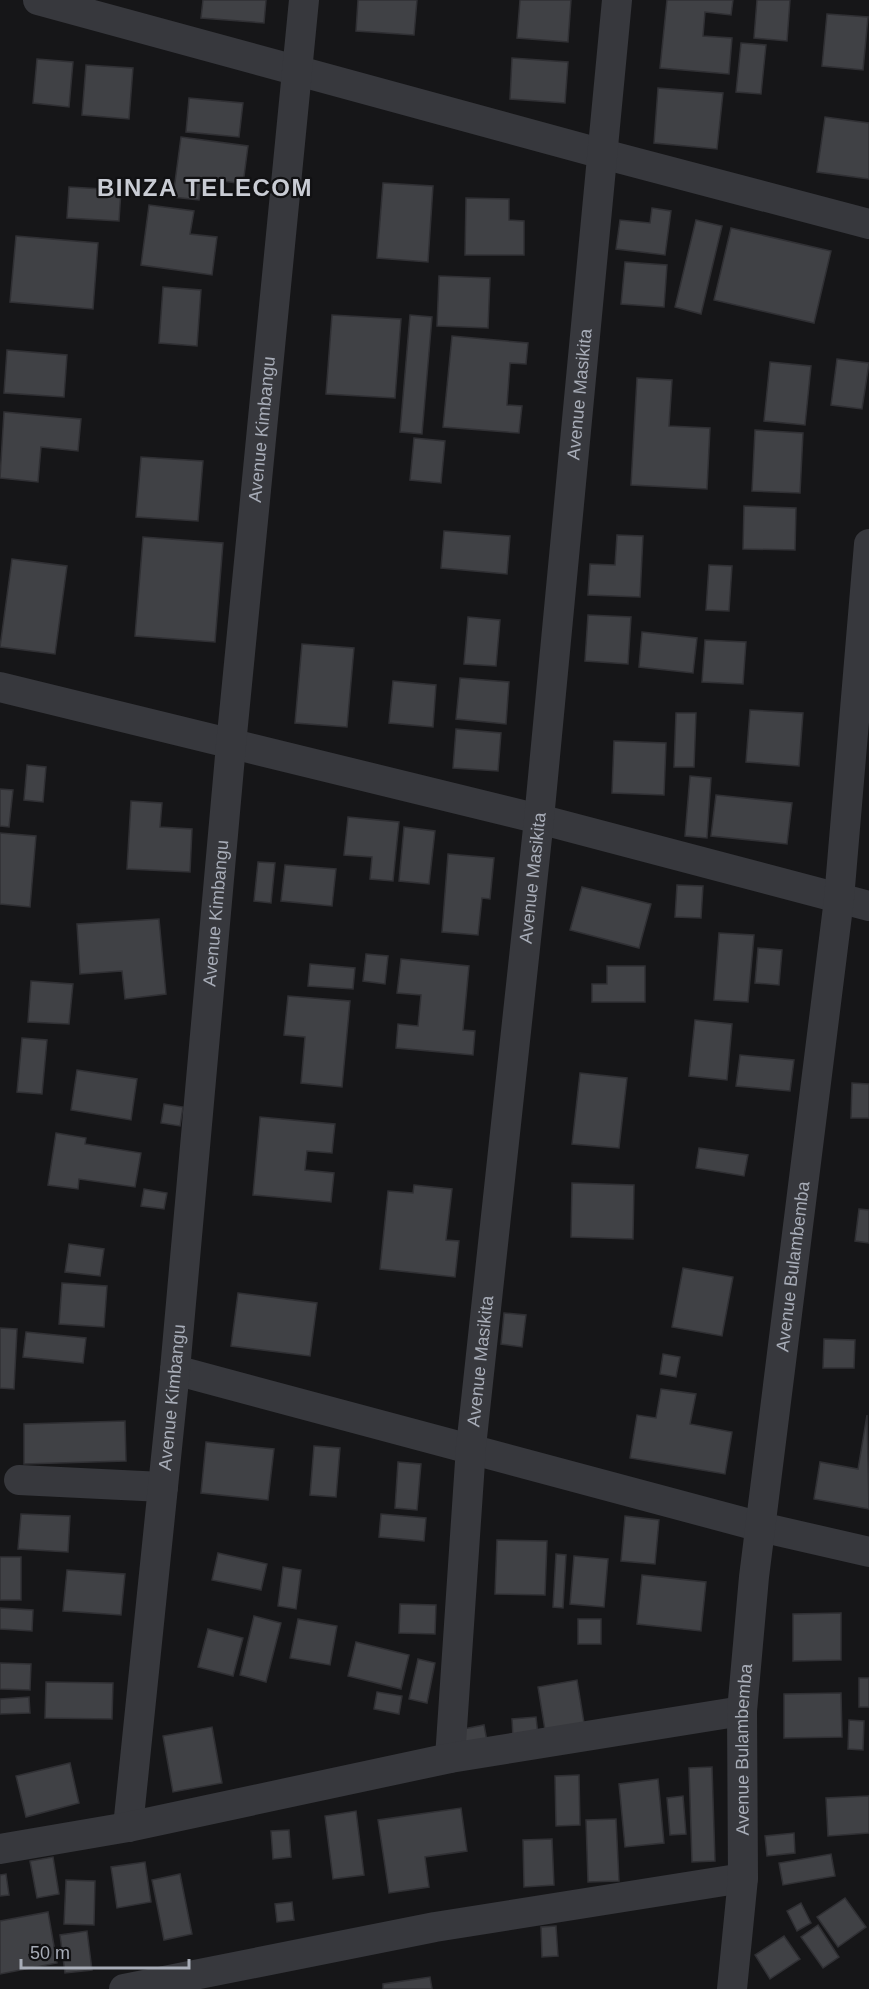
<svg xmlns="http://www.w3.org/2000/svg" width="869" height="1989" font-family="Arial,sans-serif">
<rect width="100%" height="100%" fill="#161618"/>
<g fill="#404145" stroke="#303034" stroke-width="1.5">
<polygon points="203,0 266,0 264,23 201,18"/>
<polygon points="358,0 417,0 414,35 356,31"/>
<polygon points="520,0 571,0 568,42 517,38"/>
<polygon points="667,0 733,0 731,15 705,12 703,36 732,38 729,74 660,68"/>
<polygon points="757,0 790,0 787,41 754,38"/>
<polygon points="827,14 868,17 863,70 822,66"/>
<polygon points="741,43 766,45 761,94 736,92"/>
<polygon points="512,58 568,62 565,103 510,99"/>
<polygon points="37,59 73,62 69,107 33,103"/>
<polygon points="86,65 133,68 129,119 82,115"/>
<polygon points="658,88 723,93 717,149 654,143"/>
<polygon points="189,98 243,103 239,137 186,132"/>
<polygon points="825,117 869,123 869,179 817,172"/>
<polygon points="181,137 248,146 243,184 202,178 199,200 173,197"/>
<polygon points="383,183 433,186 428,262 377,258"/>
<polygon points="69,187 121,190 119,221 67,218"/>
<polygon points="466,198 509,199 509,220 524,221 524,255 465,255"/>
<polygon points="149,205 194,211 190,234 217,237 212,275 141,265"/>
<polygon points="652,208 671,211 665,255 616,249 620,220 650,223"/>
<polygon points="696,220 722,226 701,314 675,307"/>
<polygon points="731,228 831,251 814,323 714,300"/>
<polygon points="16,236 98,243 93,309 10,302"/>
<polygon points="625,262 667,265 664,307 621,304"/>
<polygon points="439,276 490,278 488,328 437,326"/>
<polygon points="163,287 201,290 197,346 159,343"/>
<polygon points="332,315 401,319 395,398 326,394"/>
<polygon points="410,315 432,317 422,434 400,432"/>
<polygon points="452,336 528,343 526,364 510,363 507,405 522,406 519,433 443,427"/>
<polygon points="7,350 67,355 64,397 4,393"/>
<polygon points="837,359 869,363 862,409 831,405"/>
<polygon points="770,362 811,366 805,425 764,421"/>
<polygon points="637,378 672,380 669,426 710,428 707,489 631,485"/>
<polygon points="4,412 81,419 78,451 41,447 38,482 0,478"/>
<polygon points="755,430 803,433 800,493 752,491"/>
<polygon points="414,438 445,441 441,483 410,480"/>
<polygon points="141,457 203,461 198,521 136,517"/>
<polygon points="744,506 796,508 795,550 743,549"/>
<polygon points="444,531 510,536 507,574 441,568"/>
<polygon points="617,535 643,536 640,597 588,595 590,564 615,565"/>
<polygon points="143,537 223,543 215,642 135,636"/>
<polygon points="12,559 67,566 55,654 0,647"/>
<polygon points="709,565 732,566 729,611 706,610"/>
<polygon points="588,615 631,617 628,664 585,661"/>
<polygon points="468,617 500,620 496,666 464,664"/>
<polygon points="642,632 697,638 693,673 639,667"/>
<polygon points="705,640 746,642 743,684 702,682"/>
<polygon points="302,644 354,648 347,727 295,723"/>
<polygon points="460,678 509,682 506,724 456,719"/>
<polygon points="393,681 436,685 433,727 389,723"/>
<polygon points="750,710 803,713 799,766 746,762"/>
<polygon points="676,713 696,713 694,767 674,767"/>
<polygon points="456,729 501,733 498,771 453,768"/>
<polygon points="614,741 666,743 664,795 612,793"/>
<polygon points="27,765 46,767 43,802 24,800"/>
<polygon points="690,776 711,778 707,838 685,836"/>
<polygon points="0,789 13,790 9,827 0,826"/>
<polygon points="716,795 792,803 787,844 711,836"/>
<polygon points="131,801 162,803 160,827 192,829 190,872 127,869"/>
<polygon points="348,817 399,822 393,881 370,879 372,857 344,855"/>
<polygon points="404,827 435,831 429,884 399,881"/>
<polygon points="0,833 36,836 30,907 0,904"/>
<polygon points="448,854 494,858 490,899 482,898 478,935 442,932"/>
<polygon points="258,862 275,863 271,903 254,901"/>
<polygon points="285,865 336,869 332,906 281,901"/>
<polygon points="677,885 703,886 701,918 675,917"/>
<polygon points="582,887 651,904 639,948 570,930"/>
<polygon points="159,919 166,994 125,999 122,971 80,974 77,924"/>
<polygon points="719,933 754,935 748,1002 714,1000"/>
<polygon points="758,948 782,950 779,985 755,983"/>
<polygon points="366,954 388,956 385,984 363,981"/>
<polygon points="401,959 469,966 463,1030 475,1031 473,1055 396,1048 398,1024 418,1026 421,995 397,993"/>
<polygon points="310,964 355,968 353,989 308,986"/>
<polygon points="607,966 645,966 645,1002 592,1002 592,984 607,984"/>
<polygon points="31,981 73,984 69,1024 28,1022"/>
<polygon points="288,996 350,1001 342,1087 301,1083 305,1037 284,1035"/>
<polygon points="695,1020 732,1024 727,1080 689,1076"/>
<polygon points="22,1038 47,1040 42,1094 17,1092"/>
<polygon points="740,1055 794,1060 790,1091 736,1086"/>
<polygon points="77,1070 137,1079 131,1120 71,1110"/>
<polygon points="580,1073 627,1078 619,1148 572,1144"/>
<polygon points="852,1083 869,1084 869,1118 851,1118"/>
<polygon points="164,1104 183,1107 180,1126 161,1123"/>
<polygon points="260,1117 335,1124 332,1153 307,1151 305,1170 334,1173 331,1202 253,1195"/>
<polygon points="56,1133 86,1138 85,1144 141,1153 135,1187 79,1179 78,1189 48,1185"/>
<polygon points="699,1148 748,1155 744,1176 696,1168"/>
<polygon points="572,1183 634,1185 633,1239 571,1237"/>
<polygon points="414,1185 452,1189 446,1240 459,1241 455,1277 380,1269 388,1191 413,1193"/>
<polygon points="144,1189 167,1193 164,1209 141,1206"/>
<polygon points="859,1209 869,1210 869,1243 855,1241"/>
<polygon points="69,1244 104,1249 100,1276 65,1272"/>
<polygon points="683,1268 733,1277 722,1336 672,1327"/>
<polygon points="62,1283 107,1286 104,1327 59,1324"/>
<polygon points="238,1293 317,1303 310,1356 231,1346"/>
<polygon points="504,1313 526,1315 522,1347 501,1344"/>
<polygon points="0,1328 17,1329 14,1389 0,1388"/>
<polygon points="26,1332 86,1338 83,1363 23,1357"/>
<polygon points="824,1339 855,1340 854,1368 823,1368"/>
<polygon points="663,1354 680,1357 676,1377 660,1374"/>
<polygon points="661,1389 696,1394 690,1424 732,1432 725,1474 630,1458 637,1415 656,1418"/>
<polygon points="867,1415 869,1509 814,1499 820,1462 858,1469"/>
<polygon points="125,1421 126,1461 24,1464 24,1424"/>
<polygon points="206,1442 274,1449 268,1500 201,1493"/>
<polygon points="314,1446 340,1448 336,1497 310,1495"/>
<polygon points="398,1462 421,1464 417,1510 395,1508"/>
<polygon points="21,1514 70,1516 68,1552 18,1549"/>
<polygon points="381,1514 426,1518 424,1541 379,1537"/>
<polygon points="625,1516 659,1520 655,1564 621,1561"/>
<polygon points="497,1540 547,1541 545,1595 495,1594"/>
<polygon points="218,1553 267,1564 261,1590 212,1580"/>
<polygon points="556,1554 566,1555 563,1608 553,1607"/>
<polygon points="574,1556 608,1559 604,1607 570,1604"/>
<rect x="0" y="1557" width="21" height="43"/>
<polygon points="283,1567 301,1570 296,1609 278,1606"/>
<polygon points="67,1570 125,1574 121,1615 63,1611"/>
<polygon points="642,1575 706,1582 701,1631 637,1624"/>
<polygon points="400,1604 436,1605 435,1634 399,1633"/>
<polygon points="0,1608 33,1610 32,1631 0,1629"/>
<polygon points="841,1613 841,1660 793,1661 793,1614"/>
<polygon points="254,1616 281,1623 266,1682 240,1675"/>
<polygon points="298,1619 337,1626 330,1665 290,1658"/>
<rect x="578" y="1619" width="23" height="25"/>
<polygon points="208,1629 243,1638 233,1676 198,1667"/>
<polygon points="356,1642 409,1655 401,1689 348,1676"/>
<polygon points="418,1659 435,1663 427,1703 409,1699"/>
<polygon points="0,1663 31,1664 30,1690 0,1689"/>
<rect x="859" y="1678" width="10" height="29"/>
<polygon points="577,1680 584,1723 545,1730 538,1687"/>
<polygon points="46,1682 113,1683 112,1719 45,1718"/>
<polygon points="377,1692 402,1696 399,1714 374,1709"/>
<polygon points="841,1693 842,1737 784,1738 784,1694"/>
<polygon points="29,1697 30,1713 0,1714 0,1699"/>
<polygon points="536,1717 538,1735 513,1738 512,1719"/>
<polygon points="849,1720 864,1721 863,1750 848,1749"/>
<polygon points="484,1725 487,1741 466,1745 463,1729"/>
<polygon points="212,1727 222,1783 173,1792 163,1736"/>
<polygon points="70,1763 79,1803 26,1817 16,1776"/>
<polygon points="712,1767 715,1861 692,1862 689,1768"/>
<polygon points="579,1775 580,1825 556,1826 555,1776"/>
<polygon points="658,1779 664,1843 625,1847 619,1784"/>
<polygon points="683,1796 686,1834 670,1835 667,1798"/>
<polygon points="869,1796 869,1833 828,1836 826,1798"/>
<polygon points="461,1808 467,1851 425,1857 429,1887 389,1893 378,1820"/>
<polygon points="356,1811 364,1875 333,1879 325,1816"/>
<polygon points="616,1819 619,1881 588,1882 586,1820"/>
<polygon points="289,1830 291,1857 273,1859 271,1831"/>
<polygon points="794,1833 795,1853 767,1856 765,1836"/>
<polygon points="552,1839 554,1885 524,1887 523,1840"/>
<polygon points="831,1854 835,1876 783,1885 779,1863"/>
<polygon points="53,1857 59,1894 37,1898 30,1861"/>
<polygon points="145,1862 151,1902 117,1908 111,1867"/>
<polygon points="6,1874 9,1895 0,1896 0,1875"/>
<polygon points="180,1874 192,1934 164,1940 152,1880"/>
<polygon points="66,1880 95,1881 94,1925 64,1924"/>
<polygon points="845,1898 866,1927 838,1947 817,1917"/>
<polygon points="292,1902 294,1920 277,1922 275,1904"/>
<polygon points="801,1903 811,1923 797,1931 787,1911"/>
<polygon points="48,1912 57,1963 0,1974 0,1921"/>
<polygon points="818,1925 839,1957 823,1968 801,1937"/>
<polygon points="556,1926 558,1956 542,1957 541,1927"/>
<polygon points="87,1931 92,1970 65,1973 60,1935"/>
<polygon points="784,1936 800,1959 770,1979 755,1955"/>
<polygon points="430,1977 432,1989 383,1989 383,1984"/>
</g>
<g fill="none" stroke-linecap="round" stroke-linejoin="round">
<g stroke="#37383d" stroke-width="30">
<polyline points="38,0 603,154 869,224"/>
<polyline points="0,687 539,819 869,906"/>
<polyline points="175,1370 761,1527 869,1552"/>
<polyline points="19,1480 163,1487"/>
<path id="s1" d="M450,1758L471,1447L539,819L617,0"/>
<path id="s2" d="M128,1827L175,1370L231,745L304,0"/>
<polyline points="0,1849 128,1827 450,1758 742,1711"/>
<polyline points="124,1989 435,1927 743,1878"/>
<path id="s3" d="M732,1989L743,1878L742,1711L754,1577L839,899L869,544"/>
</g>
</g>
<g text-anchor="middle" dominant-baseline="central" stroke-width="4.5" stroke-linejoin="round" paint-order="stroke">
<g font-size="18" fill="#a8adb8" stroke="#111113">
<text stroke="none"><textPath href="#s1" startOffset="1370">Avenue Masikita</textPath></text>
<text stroke="none"><textPath href="#s2" startOffset="1404">Avenue Kimbangu</textPath></text>
<text stroke="none"><textPath href="#s1" startOffset="884">Avenue Masikita</textPath></text>
<text stroke="none"><textPath href="#s2" startOffset="918">Avenue Kimbangu</textPath></text>
<text stroke="none"><textPath href="#s3" startOffset="726">Avenue Bulambemba</textPath></text>
<text stroke="none"><textPath href="#s1" startOffset="398">Avenue Masikita</textPath></text>
<text stroke="none"><textPath href="#s2" startOffset="432">Avenue Kimbangu</textPath></text>
<text stroke="none"><textPath href="#s3" startOffset="240">Avenue Bulambemba</textPath></text>
</g>
<g font-size="24" font-weight="bold" letter-spacing="1.5" fill="#c9ccd4" stroke="#111113">
<text x="205" y="187">BINZA TELECOM</text>
</g>
</g>
<path d="M21 1959v9h168v-9" fill="none" stroke="#a8adb8" stroke-width="3"/>
<text x="30" y="1959" font-size="18" fill="#a8adb8" stroke="#111113" stroke-width="4.5" paint-order="stroke">50 m</text>
</svg>
